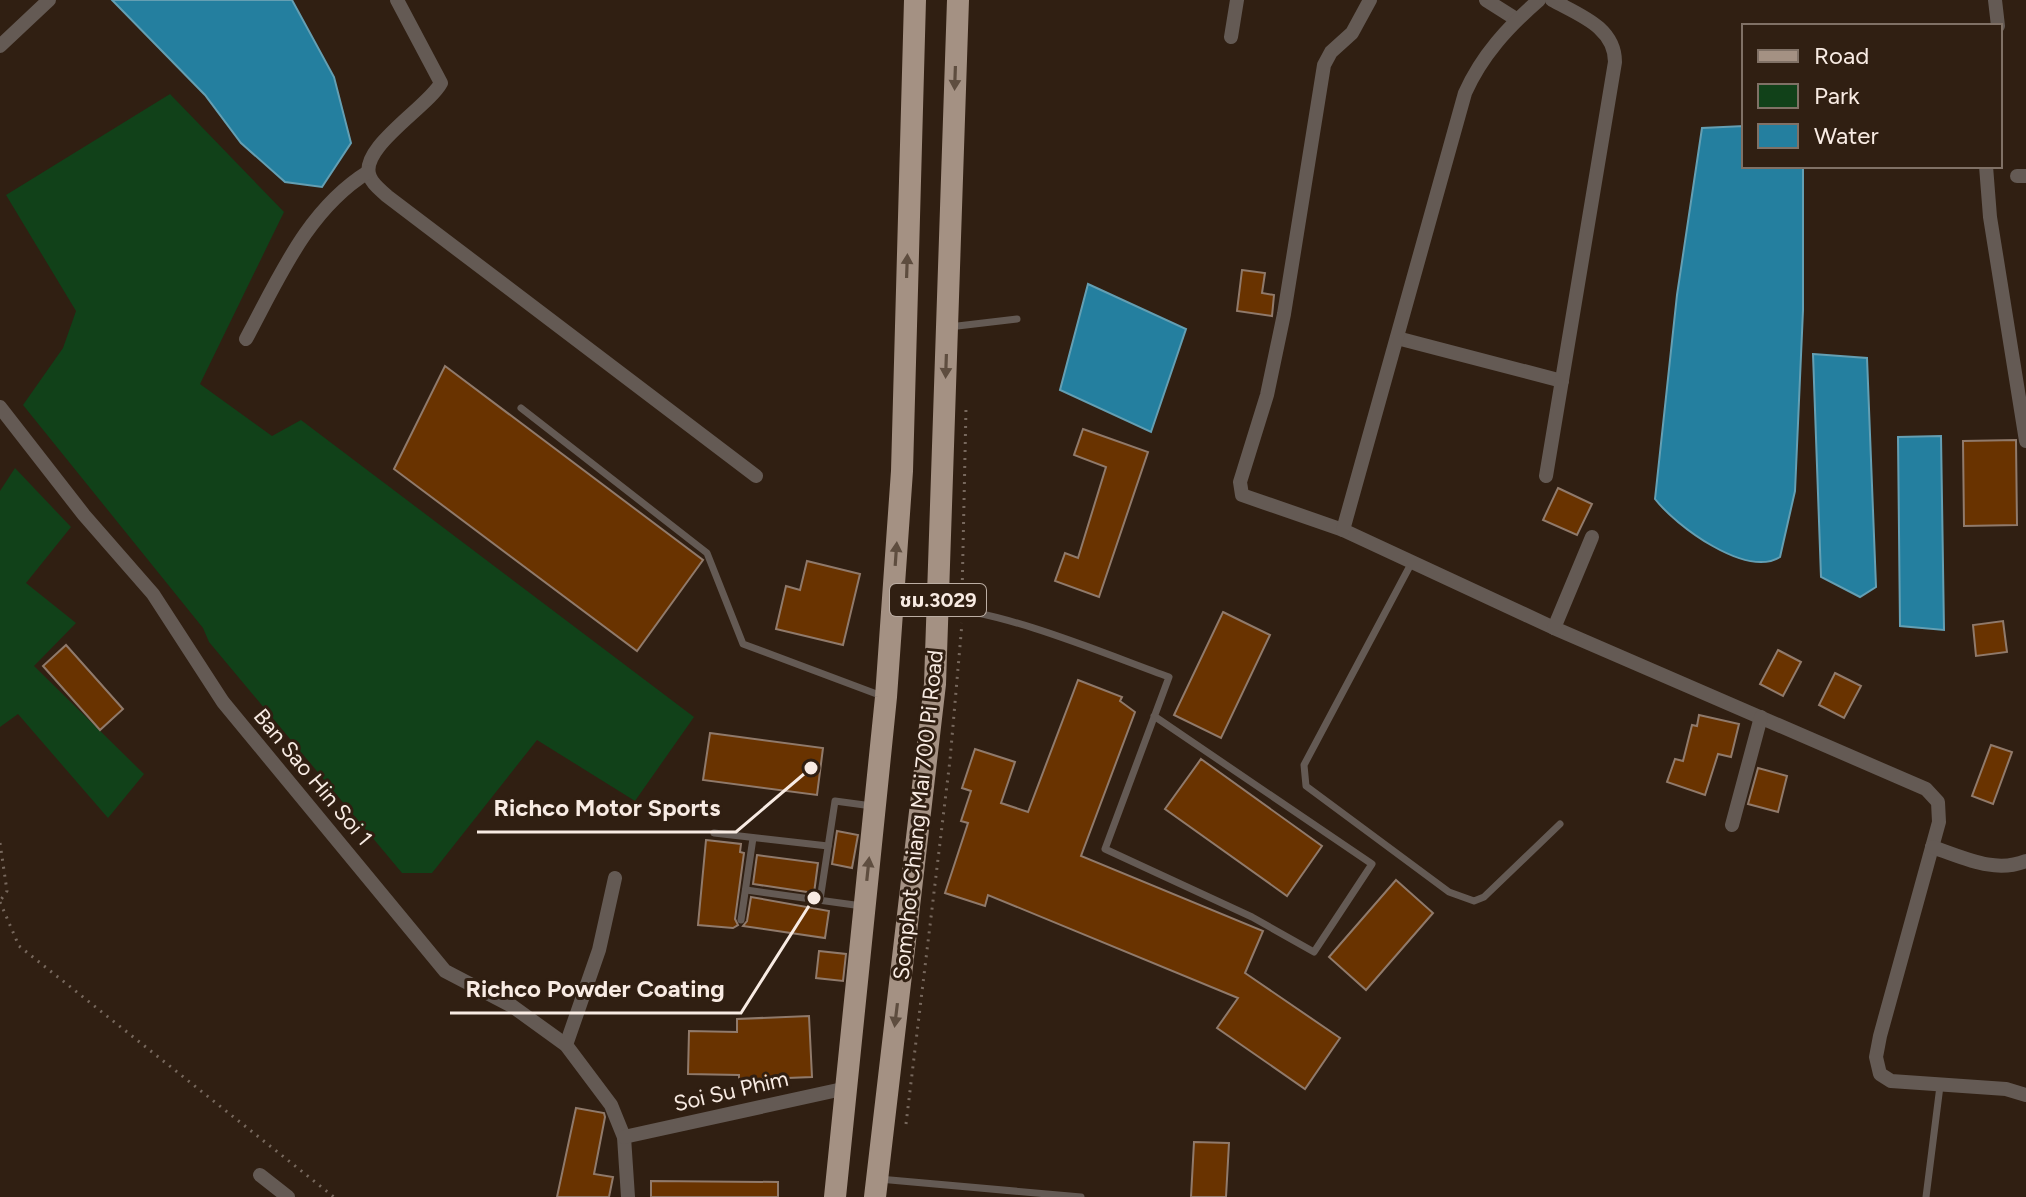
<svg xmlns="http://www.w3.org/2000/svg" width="2026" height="1197" font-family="Figtree,'Noto Sans Thai',sans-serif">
<rect width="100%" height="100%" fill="#301f12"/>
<g fill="#114119">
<polygon points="170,94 284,212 200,384 272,436 301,420 694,717 635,801 537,740 432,873 402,873 209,642 203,628 23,405 63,348 76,311 6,195"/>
<polygon points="15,468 71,527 26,583 76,623 34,666 144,774 108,818 18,714 0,727 0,491"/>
</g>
<g fill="#247f9f" stroke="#649fb3" stroke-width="2">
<polygon points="112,0 292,0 334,77 351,143 322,187 285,182 241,143 205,95"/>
<path d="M1744,126V166H1803V310L1795,491L1780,557C1746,578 1676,526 1655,499L1677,295L1702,128Z"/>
<polygon points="1088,284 1186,329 1151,432 1060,390"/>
<polygon points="1813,354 1867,358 1876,587 1860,597 1821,577"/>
<polygon points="1941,436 1944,630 1900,626 1898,437"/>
</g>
<g fill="#693300" stroke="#907a6b" stroke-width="2">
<polygon points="1242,270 1265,273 1262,293 1274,295 1272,316 1237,311"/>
<polygon points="445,366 703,560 637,651 394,469"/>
<polygon points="1083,429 1148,452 1099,597 1055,581 1065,553 1078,558 1106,467 1074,455"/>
<polygon points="2016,440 2017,525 1964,526 1963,441"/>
<polygon points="1558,488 1592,504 1577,535 1543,520"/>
<polygon points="807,561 860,574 843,645 776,629 786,586 800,590"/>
<polygon points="1223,612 1270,635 1221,738 1174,715"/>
<polygon points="2003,621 2007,652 1976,656 1973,625"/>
<polygon points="66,645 123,709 100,730 43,666"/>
<polygon points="1778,650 1801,662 1783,696 1760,684"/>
<polygon points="1835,673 1861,686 1844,718 1819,705"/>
<polygon points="1078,680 1122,697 1120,701 1135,712 1081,856 1263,931 1245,973 1340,1038 1305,1089 1217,1028 1238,998 988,895 985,906 945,893 968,823 961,821 971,791 962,788 975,749 1015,762 1001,803 1028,812"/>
<polygon points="1699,715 1739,724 1731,757 1718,754 1705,795 1667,782 1675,759 1683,761 1692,725 1697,726"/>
<polygon points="710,733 823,748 817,795 703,780"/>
<polygon points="1991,745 2012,752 1993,804 1972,796"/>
<polygon points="1201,759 1322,846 1287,896 1165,809"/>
<polygon points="1758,768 1787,776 1778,812 1748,804"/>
<polygon points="837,831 858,835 852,868 832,864"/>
<polygon points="706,840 741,844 740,852 744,853 735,919 738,925 733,928 698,925"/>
<polygon points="757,855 818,863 814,893 753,884"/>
<polygon points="1396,880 1433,913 1366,990 1329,957"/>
<polygon points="751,897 829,911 825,938 743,926 747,921"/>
<polygon points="819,951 846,954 843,981 816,978"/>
<polygon points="809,1016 812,1077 739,1080 739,1075 688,1074 689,1031 737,1032 737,1019"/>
<polygon points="576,1108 604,1113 605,1117 594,1174 613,1177 609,1197 557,1197"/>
<polygon points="1194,1142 1229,1143 1226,1197 1191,1197"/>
<polygon points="651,1181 778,1182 778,1197 651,1197"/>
</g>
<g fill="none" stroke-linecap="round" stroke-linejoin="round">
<g stroke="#77685d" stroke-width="3" stroke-dasharray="2 6" stroke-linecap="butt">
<polyline points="962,596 966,408"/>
<polyline points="0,843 7,891 0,901"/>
<polyline points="0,902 19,946 334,1197"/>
<polyline points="906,1124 950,760 962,623"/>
</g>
<g stroke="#645a54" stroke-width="7">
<polyline points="949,327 1017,319"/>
<polyline points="521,408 707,553 743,644 882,696"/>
<polyline points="1412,562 1304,765 1306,786 1449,892 1474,901 1484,897 1560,824"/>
<path d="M940,607C1012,614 1100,652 1169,677L1105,849L1252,917L1314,952L1372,864L1154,716"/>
<polyline points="714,833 828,846"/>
<polyline points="746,890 862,906"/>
<polyline points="820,900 835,801 872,806"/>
<polyline points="741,920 753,838"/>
<polyline points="879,1179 1081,1197"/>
<polyline points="1926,1197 1940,1086"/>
</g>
<g stroke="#645a54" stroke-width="14">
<path d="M397,0L441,83C428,107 357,149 370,177C373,185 382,191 387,196L756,476"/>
<polyline points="1370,0 1352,33 1331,52 1324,65 1284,314 1267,395 1240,482 1242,495 1343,530 1554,628 1926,789 1938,802 1939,822 1880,1036 1876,1057 1880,1074 1891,1081 2006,1089 2026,1095"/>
<polyline points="1486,0 1516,19"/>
<polyline points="1995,0 1998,26"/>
<polyline points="1231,37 1237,0"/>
<polyline points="0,46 49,0"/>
<polyline points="1986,166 1990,217 2026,441"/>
<polyline points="2017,176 2026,176"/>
<polyline points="1397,338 1562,381"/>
<path d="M246,339C279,278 307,210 368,172"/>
<polyline points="0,407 84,515 153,594 223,702 445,971 512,1006 566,1045 611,1105 624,1137 628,1197"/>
<path d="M1546,476L1615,62C1615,27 1579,15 1552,0"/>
<path d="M1343,530L1465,93C1482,55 1508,27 1539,0"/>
<polyline points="1554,628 1592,537"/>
<polyline points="1732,825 1761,717"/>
<path d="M1932,847C1963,857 1994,874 2026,861"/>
<polyline points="566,1045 599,950 615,878"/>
<polyline points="624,1137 847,1088"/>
<polyline points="260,1175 288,1197"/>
</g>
<g stroke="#a49183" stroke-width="22">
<polyline points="835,1197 886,697 902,471 915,0"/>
<polyline points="875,1197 935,684 958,0"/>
</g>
</g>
<defs><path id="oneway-solid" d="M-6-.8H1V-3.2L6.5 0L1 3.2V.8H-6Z" transform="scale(2)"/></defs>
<g fill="#5e4d3f">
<use href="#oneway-solid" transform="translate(955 78) rotate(92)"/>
<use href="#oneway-solid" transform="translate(907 266) rotate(-88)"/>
<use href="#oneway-solid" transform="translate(946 366) rotate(92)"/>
<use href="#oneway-solid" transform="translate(896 554) rotate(-86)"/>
<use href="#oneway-solid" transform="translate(868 869) rotate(-84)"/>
<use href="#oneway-solid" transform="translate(896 1015) rotate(97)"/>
</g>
<g text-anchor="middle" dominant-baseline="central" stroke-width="6" stroke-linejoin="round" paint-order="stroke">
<rect fill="#301f12" stroke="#bcaea4" stroke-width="2" x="890" y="584" width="96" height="32" rx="6"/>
<g font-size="20" font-weight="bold" fill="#f8ebe3">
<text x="938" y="600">ชม.3029</text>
</g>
<g font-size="22" fill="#f8ebe3" stroke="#301f12">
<text transform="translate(313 777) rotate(50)">Ban Sao Hin Soi 1</text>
<text transform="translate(918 815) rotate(-84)">Somphot Chiang Mai 700 Pi Road</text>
<text transform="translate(731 1091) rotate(-13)">Soi Su Phim</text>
</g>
</g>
<path fill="none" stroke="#f8ebe3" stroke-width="3" d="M811 768L736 832H477M814 898L741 1013H450"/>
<g fill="#f8ebe3" stroke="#301f12" stroke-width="3">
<circle cx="811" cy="768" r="8"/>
<circle cx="814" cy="898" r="8"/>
</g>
<g font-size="24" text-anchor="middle" font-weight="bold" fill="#f8ebe3" stroke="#301f12" stroke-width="6" stroke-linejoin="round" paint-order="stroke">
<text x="607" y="816">Richco Motor Sports</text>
<text x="595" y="997">Richco Powder Coating</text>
</g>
<rect x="1742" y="24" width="260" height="144" fill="#301f12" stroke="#807166" stroke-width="2"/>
<rect x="1758" y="50" width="40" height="12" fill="#a49183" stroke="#807166" stroke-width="2"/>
<text x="1814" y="64" font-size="24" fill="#f8ebe3">Road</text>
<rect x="1758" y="84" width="40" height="24" fill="#114119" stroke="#807166" stroke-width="2"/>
<text x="1814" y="104" font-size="24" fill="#f8ebe3">Park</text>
<rect x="1758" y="124" width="40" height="24" fill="#247f9f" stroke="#807166" stroke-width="2"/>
<text x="1814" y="144" font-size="24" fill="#f8ebe3">Water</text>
</svg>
